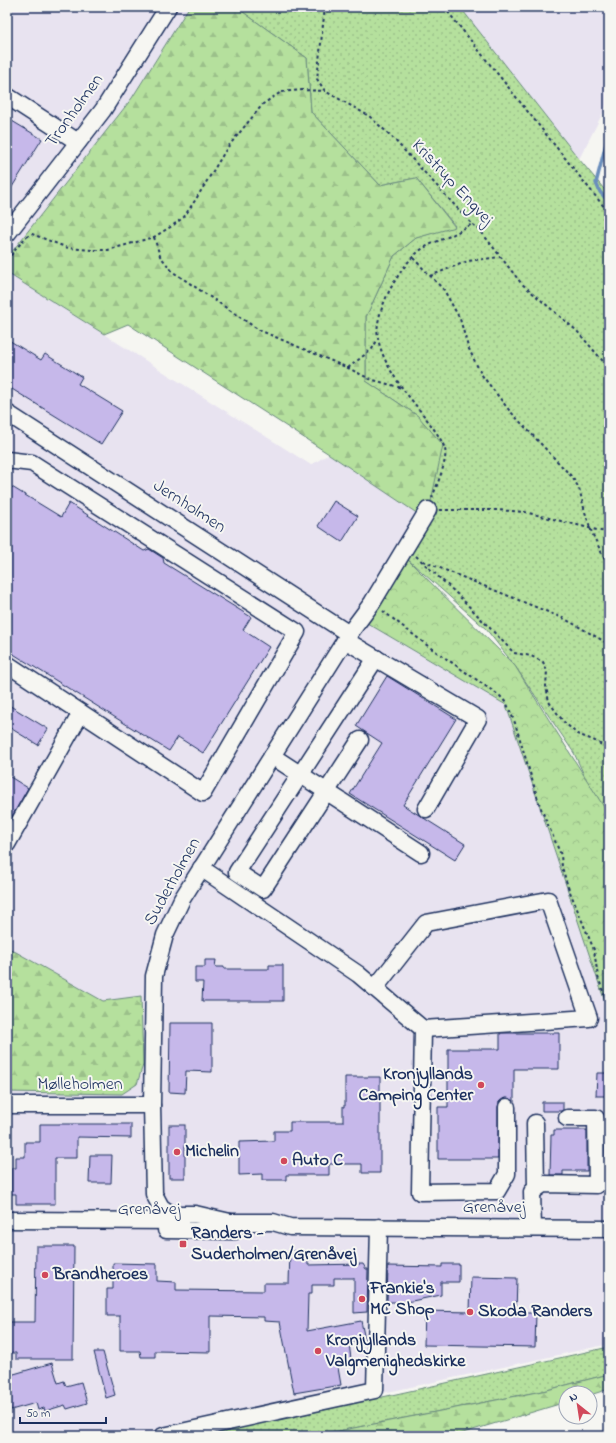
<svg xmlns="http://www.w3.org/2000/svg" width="616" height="1443" font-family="'Indie Flower',sans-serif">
<defs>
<pattern id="grass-dots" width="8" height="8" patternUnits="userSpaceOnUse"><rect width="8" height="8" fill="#b5e09d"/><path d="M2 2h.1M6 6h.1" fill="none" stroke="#9bc08a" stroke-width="1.8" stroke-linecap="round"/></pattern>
<pattern id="forest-firs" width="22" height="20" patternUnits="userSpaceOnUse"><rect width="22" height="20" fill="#b5e09d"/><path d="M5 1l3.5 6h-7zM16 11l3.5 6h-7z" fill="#9bc08a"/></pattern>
<pattern id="park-crowns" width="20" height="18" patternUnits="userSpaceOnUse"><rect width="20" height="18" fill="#b5e09d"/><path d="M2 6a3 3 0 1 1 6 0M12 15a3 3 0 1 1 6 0" fill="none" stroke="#9bc08a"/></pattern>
</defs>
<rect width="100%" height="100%" fill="#f6f6f2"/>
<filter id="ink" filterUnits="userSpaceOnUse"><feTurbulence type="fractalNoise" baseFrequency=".025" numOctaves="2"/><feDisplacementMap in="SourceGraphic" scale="8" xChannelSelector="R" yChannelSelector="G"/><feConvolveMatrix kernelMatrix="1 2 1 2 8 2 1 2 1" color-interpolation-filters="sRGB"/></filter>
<g filter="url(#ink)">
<g fill="#e8e3f0">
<polygon points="7,7 189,7 132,98 7,258"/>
<polygon points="460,7 609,7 609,101 579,159"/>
<polygon points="7,273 311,465 329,454 427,520 367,623 506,705 609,1014 609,1344 185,1436 7,1436"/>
</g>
<g fill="url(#grass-dots)" stroke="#68887e">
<polygon points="236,7 460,7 579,159 609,195 609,817 590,788 574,753 515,666 486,629 405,557 427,520 418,416 366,381 366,317 394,256 416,238 455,226 416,178 380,185 311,112 307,58"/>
<polygon points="609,1347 609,1374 547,1390 313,1436 187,1436 292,1417"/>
</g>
<g fill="url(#forest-firs)" stroke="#68887e">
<polygon points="189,7 236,7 307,58 311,112 380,185 416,178 455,227 416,238 394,256 366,317 366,381 418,416 443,445 427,520 329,454 128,324 104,334 7,273 7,258 132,98"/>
<polygon points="7,947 103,1001 141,996 143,1065 137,1084 122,1094 7,1092"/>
<polygon points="609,1374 609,1389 590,1395 590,1393 566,1393 566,1402 453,1436 313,1436 547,1390"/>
</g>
<polygon fill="url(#park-crowns)" stroke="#68887e" points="405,557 515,666 609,815 609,1014 506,705 367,623"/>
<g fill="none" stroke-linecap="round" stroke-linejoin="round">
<polyline stroke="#6a8ebc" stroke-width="3.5" points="609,132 596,183 600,192 609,202"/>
</g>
<g fill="#c6b8ea" stroke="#1b2f5e">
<polygon points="7,118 42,139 7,195"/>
<polygon points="7,339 41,360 45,354 82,377 78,384 122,411 101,444 7,386"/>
<polygon points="7,484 61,517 69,503 144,551 149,549 163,558 164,563 251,617 243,630 269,647 203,753 178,737 169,751 7,650"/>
<polygon points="334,501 358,516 342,542 318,526"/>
<polygon points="387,676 456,719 403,805 465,844 455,860 350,794 382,743 356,726"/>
<polygon points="7,704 48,729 38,745 7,726"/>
<polygon points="7,775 28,788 7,825"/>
<polygon points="205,960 216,960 215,967 224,967 224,969 269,969 269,965 283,965 283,1001 202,1001 203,982 195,982 195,967 205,967"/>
<polygon points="170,1023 212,1023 212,1072 186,1071 185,1093 169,1092"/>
<polygon points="500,1033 559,1033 559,1069 514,1069 514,1101 507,1098 503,1099 499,1102 498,1107 498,1159 438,1159 438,1107 448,1107 448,1049 500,1049"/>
<polygon points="597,1073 609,1073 609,1096 596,1096"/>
<polygon points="345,1077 380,1077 380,1173 362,1173 362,1164 329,1164 329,1175 286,1175 286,1180 262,1180 262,1174 239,1175 239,1142 274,1141 274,1131 290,1131 290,1122 343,1122 343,1106 345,1106"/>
<polygon points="542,1102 563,1102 563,1110 561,1111 542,1111"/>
<polygon points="40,1124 131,1124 131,1138 77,1137 77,1158 55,1158 55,1204 16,1204 16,1194 11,1194 11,1168 16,1168 16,1157 25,1157 25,1142 40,1142"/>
<rect x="169" y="1125" width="16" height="53"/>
<polygon points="554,1130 587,1130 587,1171 563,1171 563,1175 550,1175 551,1135 554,1135"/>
<polygon points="90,1155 112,1155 111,1183 89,1183"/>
<polygon points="36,1246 74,1246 73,1359 16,1359 16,1353 7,1353 7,1322 35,1322"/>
<polygon points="290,1251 308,1251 308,1265 363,1264 366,1269 368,1269 367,1312 354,1313 354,1278 334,1278 334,1285 312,1285 312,1294 308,1294 307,1331 361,1321 365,1340 349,1343 351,1359 337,1362 341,1385 294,1393 280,1322 264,1321 264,1317 210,1316 210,1352 155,1351 155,1357 141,1357 140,1351 120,1351 120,1316 107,1316 107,1289 113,1289 113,1263 157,1264 157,1281 176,1282 176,1290 264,1291 264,1283 289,1283"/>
<polygon points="442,1264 459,1264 459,1282 441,1282 441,1295 407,1302 387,1302 388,1266 442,1267"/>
<polygon points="471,1277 517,1278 516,1313 536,1313 535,1347 424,1345 425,1311 470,1312"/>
<polygon points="94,1352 103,1352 115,1395 106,1398"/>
<polygon points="52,1363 58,1383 64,1381 66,1386 81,1382 87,1403 67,1409 65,1405 45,1411 44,1408 38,1410 36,1403 11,1410 7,1397 7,1376"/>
</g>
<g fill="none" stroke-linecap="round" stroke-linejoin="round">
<g stroke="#1b2f5e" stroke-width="19">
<g id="minor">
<polyline points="7,96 78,142"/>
<polyline points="7,234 103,110 168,7"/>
<polyline points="7,413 349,634"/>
<polyline points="7,460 32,463 297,632 203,793 7,664"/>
<polyline points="345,640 478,719 426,809"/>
<polyline points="360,740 263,889 237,872 376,658"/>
<polyline points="272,756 421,853"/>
<polyline points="7,844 81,713"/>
<polyline points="201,868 358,974 423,1029 589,1018 548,900 426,923 375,988"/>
<polyline points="423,1029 420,1192 497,1191 507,1174 507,1107"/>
<polyline points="7,1105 152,1105"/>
<polyline points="535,1123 536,1189"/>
<polyline points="7,1220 181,1221"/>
<polyline points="221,1222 273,1222 290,1227 609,1229"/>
<polyline points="230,1222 195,1214 171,1214 161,1207 154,1194 152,1105 154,976 165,935 182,899 349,634 372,603 428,510"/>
<polyline points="533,1228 532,1192 543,1184 597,1185 596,1118 567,1118"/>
<polyline points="166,1230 235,1231"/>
<polyline points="163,1436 375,1390 379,1227"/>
</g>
</g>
<g stroke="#1b2f5e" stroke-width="2" stroke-dasharray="3 3" stroke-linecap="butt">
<polyline points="325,7 317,79 325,91 369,116 390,135 472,224 479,229 521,283 577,331 609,368"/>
<polyline points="444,7 609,213"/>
<polyline points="154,237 160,256 173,272 259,330 348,368 370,379 402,388"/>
<polyline points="413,258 444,290 460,319 468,347 481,374 509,410 572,477 579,488 585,512 592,533 609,568"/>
<polyline points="7,260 25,238 32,234 68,248 92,250 108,250 154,237 172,226 184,217 196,199 227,148 263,104 281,92 303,90 325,91"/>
<polyline points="430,276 468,261 500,257"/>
<polyline points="348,368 372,349 378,339"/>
<path d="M432,498C436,487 448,460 445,449C440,433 414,404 403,389C392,374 381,356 378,338C373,313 399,268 418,252C428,244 439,241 450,236C458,232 465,228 472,224"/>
<polyline points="440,510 497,510 525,512 609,533"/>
<polyline points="416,556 457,594 514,653 531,656 543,662 547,671 546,686 549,702 563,721 577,734 593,740 607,748 609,750"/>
<polyline points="423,561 565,619 609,644"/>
<polyline points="383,611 428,646 500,696 507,704 515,723 540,806 561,855 562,867 568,887 594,950 598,977 609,1008"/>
<polyline points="609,784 606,793 609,803"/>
</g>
<use href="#minor" stroke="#f6f6f2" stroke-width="16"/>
</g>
</g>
<g fill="#d1495b" stroke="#f6f6f2" stroke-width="1.5">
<circle cx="481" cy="1085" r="4"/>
<circle cx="177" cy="1152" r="4"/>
<circle cx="284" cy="1161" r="4"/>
<rect x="179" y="1240" width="8" height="8" rx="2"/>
<circle cx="45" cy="1275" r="4"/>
<circle cx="362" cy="1299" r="4"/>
<circle cx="470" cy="1312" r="4"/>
<circle cx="318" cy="1351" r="4"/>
</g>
<g text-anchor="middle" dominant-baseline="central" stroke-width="4" stroke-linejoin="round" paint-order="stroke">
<g font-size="18" fill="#1b2f5e" stroke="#f6f6f2">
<text transform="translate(75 111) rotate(-54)">Tronholmen</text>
<text transform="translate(452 183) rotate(47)">Kristrup Engvej</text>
<text transform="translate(189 507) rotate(33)">Jernholmen</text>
<text transform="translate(173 882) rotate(-61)">Suderholmen</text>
<text x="80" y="1085">Mølleholmen</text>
<text x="494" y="1208">Grenåvej</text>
<text x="149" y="1210">Grenåvej</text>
</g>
<g font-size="18" font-weight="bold" fill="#1b2f5e" stroke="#f6f6f2" text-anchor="start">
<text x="473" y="1075" text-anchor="end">Kronjyllands<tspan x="473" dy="21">Camping Center</tspan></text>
<text x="185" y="1152">Michelin</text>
<text x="292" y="1161">Auto C</text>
<text x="191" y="1234">Randers -<tspan x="191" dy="21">Suderholmen/Grenåvej</tspan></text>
<text x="53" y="1275">Brandheroes</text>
<text x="370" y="1289">Frankie's<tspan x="370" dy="21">MC Shop</tspan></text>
<text x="478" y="1312">Skoda Randers</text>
<text x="326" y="1341">Kronjyllands<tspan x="326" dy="21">Valgmenighedskirke</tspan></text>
</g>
</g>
<rect width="616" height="1443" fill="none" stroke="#f6f6f2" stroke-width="24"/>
<rect x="12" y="12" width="592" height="1419" fill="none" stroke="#1b2f5e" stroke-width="1.5" filter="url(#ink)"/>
<g transform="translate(578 1405) rotate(330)"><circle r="19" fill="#f6f6f2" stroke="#9ea6b7"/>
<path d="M0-3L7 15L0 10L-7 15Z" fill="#d1495b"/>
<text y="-6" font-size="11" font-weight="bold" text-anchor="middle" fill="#1b2f5e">N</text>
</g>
<path d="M20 1417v6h86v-6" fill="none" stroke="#1b2f5e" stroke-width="2"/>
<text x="26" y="1417" font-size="12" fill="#1b2f5e" stroke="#f6f6f2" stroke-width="3" paint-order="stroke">50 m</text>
</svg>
